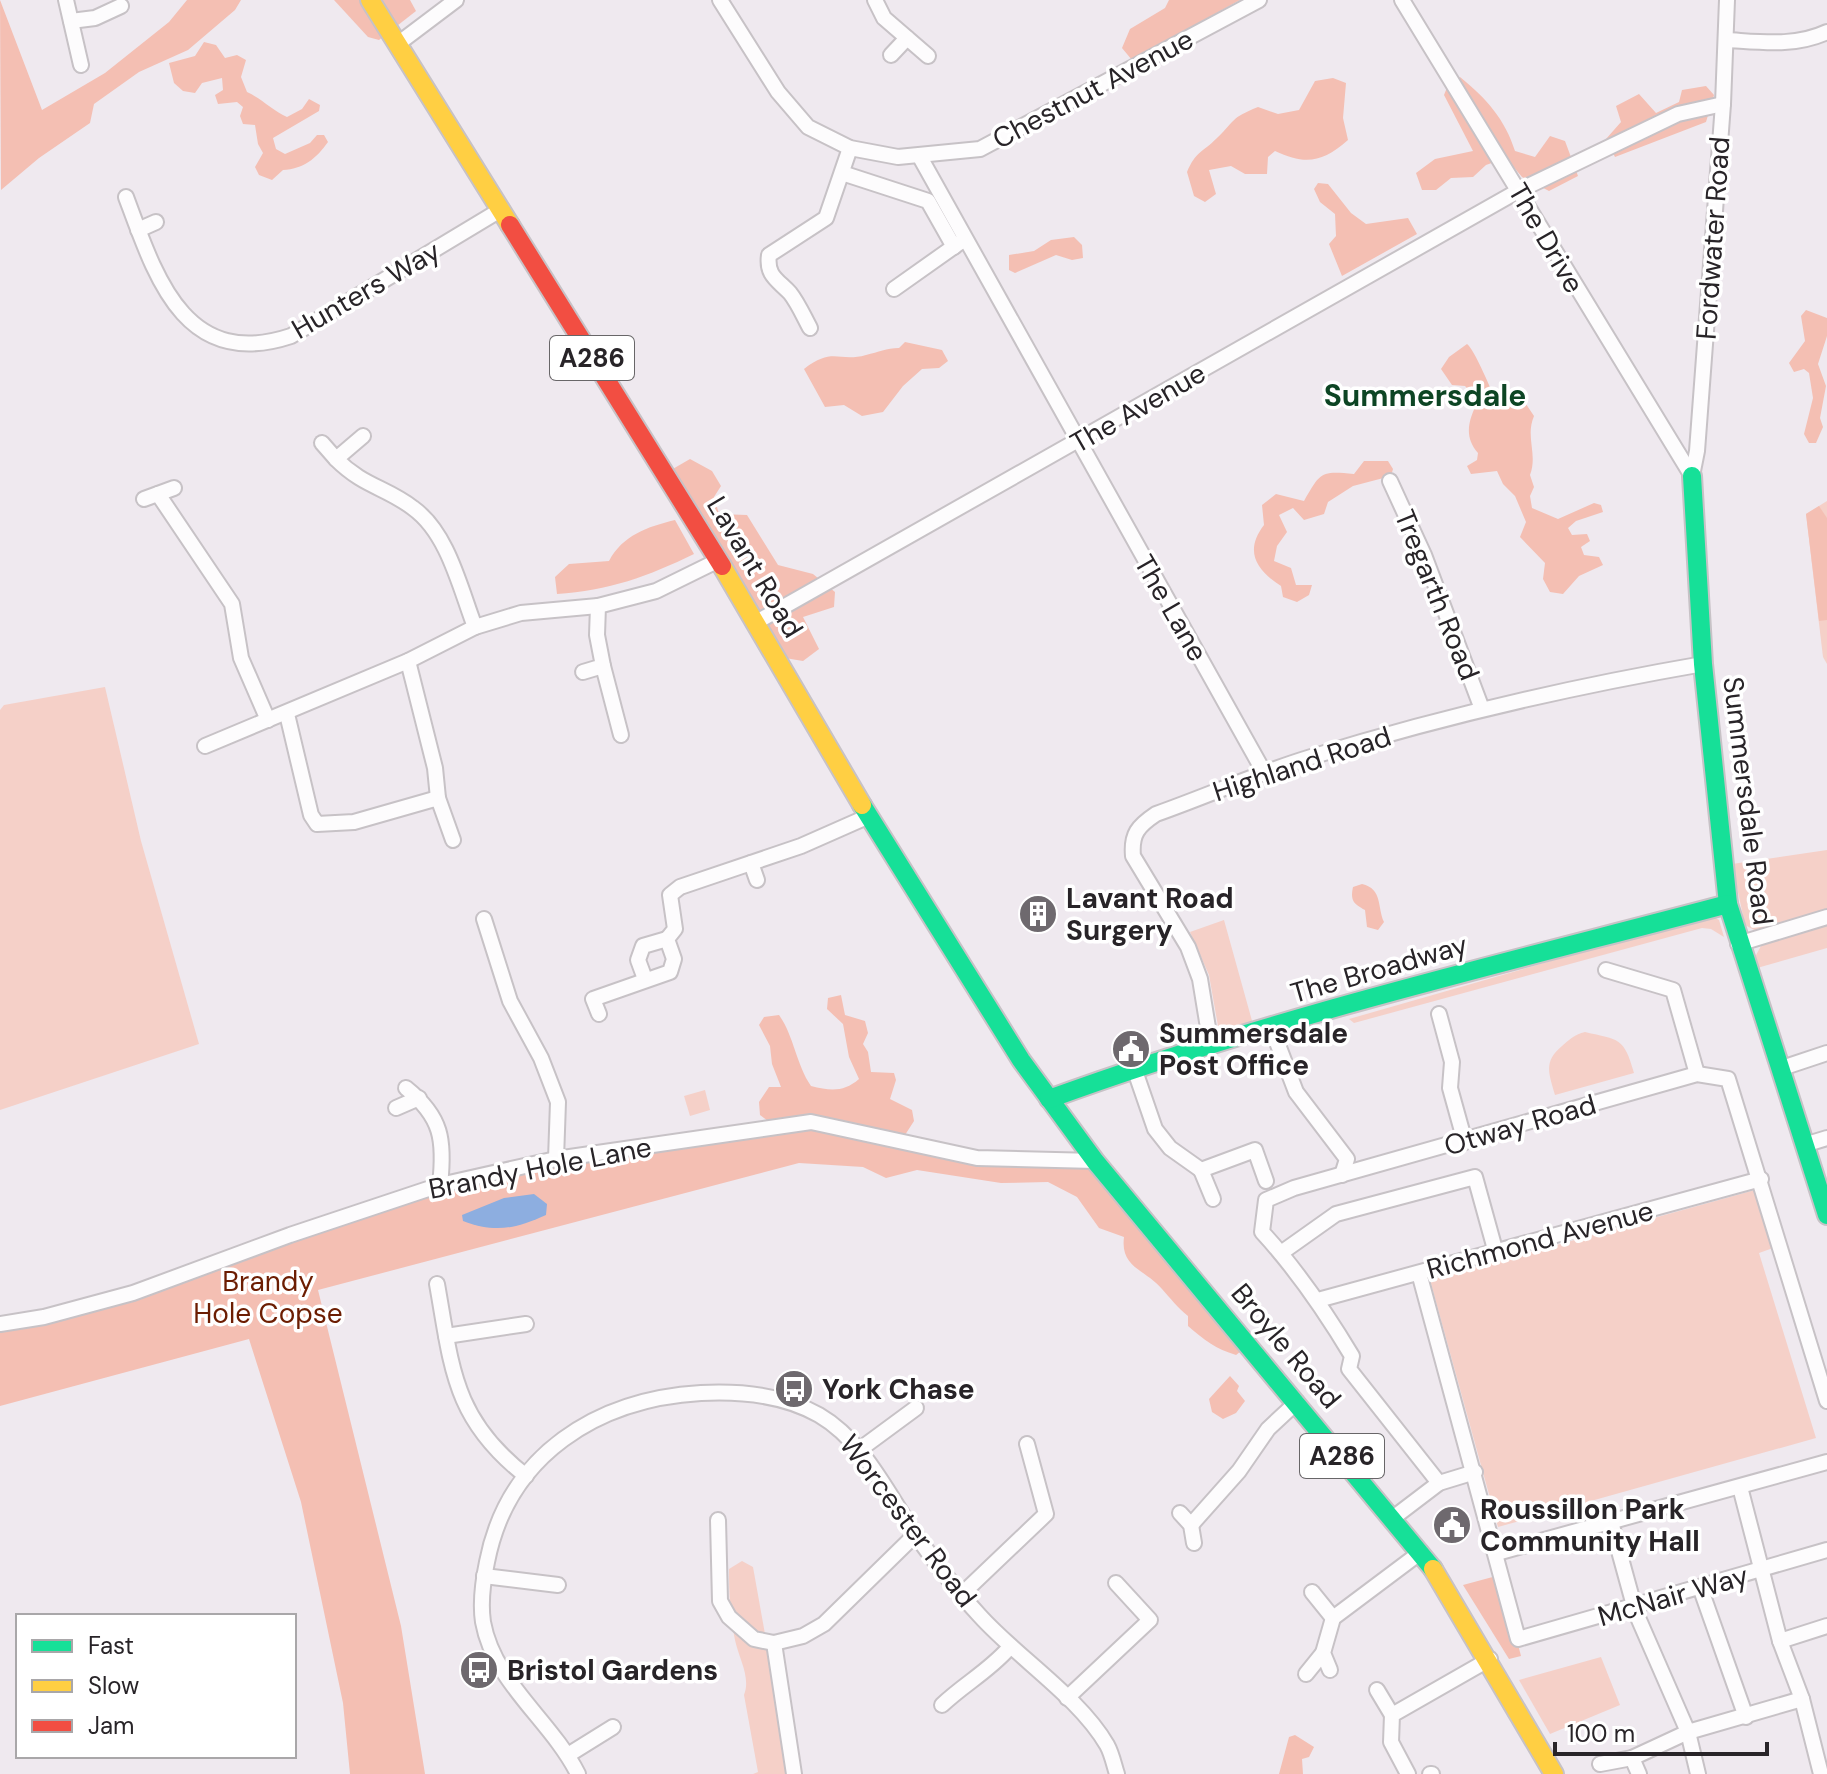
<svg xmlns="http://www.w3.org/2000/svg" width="1827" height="1774" font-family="'DM Sans',sans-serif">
<rect width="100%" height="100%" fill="#efe9ef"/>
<g fill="#f5d0c8">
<polygon points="1827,501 1827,664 1823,657 1806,514"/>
<polygon points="105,687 141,841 199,1044 0,1110 0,710 4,705"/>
<polygon points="1827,850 1827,911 1758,932 1745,925 1732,864"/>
<polygon points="1711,915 1719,920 1724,937 1711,929 1702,928 1354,1023 1349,1019"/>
<polygon points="1224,920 1254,1028 1231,1035 1218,1026 1209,975 1190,932"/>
<polygon points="1827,924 1827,948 1757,968 1755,957 1762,944"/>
<path d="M1585,1032C1619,1040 1624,1037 1634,1073L1555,1095C1549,1073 1543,1062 1562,1046C1569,1040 1575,1034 1585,1032Z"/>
<polygon points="705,1090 710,1110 690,1116 684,1096"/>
<polygon points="1755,1190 1773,1248 1759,1253 1816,1438 1498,1527 1430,1280"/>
<path d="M742,1561L753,1567L790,1774H753L758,1772L744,1695C751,1677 739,1659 735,1640C730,1616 729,1592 729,1569Z"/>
<polygon points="1601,1657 1620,1705 1550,1734 1519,1680"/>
</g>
<g fill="#f4bfb3">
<polygon points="187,0 241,0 235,10 188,50 139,72 94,104 90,123 39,158 1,190 0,0 42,110 105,73 169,22"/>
<polygon points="334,0 410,0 416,11 379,40 368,37"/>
<polygon points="1169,0 1240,0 1132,60 1122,48 1130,29 1165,8"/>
<path d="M204,42L216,45L225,58L237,55L246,60L241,77L247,92C262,99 272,110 287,117L302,109L309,99L320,105L319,111L273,138L276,149L285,154L310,143L317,135H324L328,142C316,159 303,169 283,170L272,180L259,175L255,167L263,153L258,144L255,125L243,124L240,116L243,107L237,102L218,104L215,95L223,90L222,78L202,83L195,93L183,91L174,83L169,63L195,56Z"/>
<path d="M1460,77C1486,98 1505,119 1515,151L1535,157L1550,136L1565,141L1578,176L1549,191L1522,177L1506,158L1486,165L1473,177L1451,178L1436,190H1422L1416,173L1435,159L1473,151L1444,95L1448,85Z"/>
<path d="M1333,78L1346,83L1343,118L1348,140C1322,163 1305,165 1275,151L1268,157L1267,174H1245L1231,166L1209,170L1216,194L1205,202L1194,196L1187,172C1196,151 1202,153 1217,138C1237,119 1229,119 1258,107L1278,114L1299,110L1315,81Z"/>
<polygon points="1706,86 1714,95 1706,122 1615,157 1606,139 1621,122 1616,106 1639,94 1656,113 1679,102 1682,90"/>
<polygon points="1318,183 1328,184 1351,213 1366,224 1408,218 1417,234 1342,276 1329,244 1336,236 1335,214 1320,202 1314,189"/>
<polygon points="1074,237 1082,245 1083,258 1072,260 1056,255 1015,273 1009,270 1009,255 1034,251 1051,240"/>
<polygon points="1806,310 1827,318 1827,336 1818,364 1826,386 1820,418 1823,427 1816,443 1809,443 1804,434 1813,398 1809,373 1804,369 1794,372 1789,363 1805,341 1801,316"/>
<path d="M905,342L942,350L948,361L939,368L922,369L903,386L883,412L862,416L844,405L825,407L804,369C834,346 838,363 866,355C879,352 886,348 899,348Z"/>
<path d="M1467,344C1474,349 1489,385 1494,396L1526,404L1534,416C1525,437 1538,454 1530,475L1534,487L1530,496L1532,508L1558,519L1594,503L1601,505L1603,512L1576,521L1568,528L1572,535L1587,534L1590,541L1581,547L1584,555L1599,557L1603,565L1579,576L1563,594L1550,592L1543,579L1545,563L1520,537L1526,522L1515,496L1503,484L1497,471L1471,474L1467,466L1477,460L1478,453C1463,436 1469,419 1478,401L1465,386L1452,385L1441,369L1449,357Z"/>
<polygon points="690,459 712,471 721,486 714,497 719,514 747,515 778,565 813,574 835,592 834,607 803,617 819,649 803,661 785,658 671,470"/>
<path d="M1364,461H1388L1393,469L1391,476L1353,486L1328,502L1324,514L1304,520L1293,508L1279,515L1287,532L1277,546L1274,561L1291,568L1296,585H1312L1309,595L1297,602L1283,597L1281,586C1256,570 1244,551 1264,525L1262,505L1276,494L1304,501C1321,472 1320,471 1354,474Z"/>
<polygon points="1819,506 1827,518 1827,620 1819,621 1806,514"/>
<path d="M675,520L694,554C649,576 608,591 557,594L555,577L569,564L609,561C623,535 647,527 675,520Z"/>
<path d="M1362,884C1383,889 1377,907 1384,922L1378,930L1367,927L1365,910C1354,904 1350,901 1353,887Z"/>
<path d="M841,995L845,1015L865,1021L868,1033L863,1044L868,1052L871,1072L894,1073L896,1080L890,1099L912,1110L914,1121L905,1135L811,1115L768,1121L760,1115L759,1102L769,1087H781L772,1064L770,1046L759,1025L764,1017L779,1015C794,1036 796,1064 811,1086C831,1091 844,1092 859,1079L849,1057L843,1024L827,1009L828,998Z"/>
<path d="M813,1127L975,1161L1090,1164L1245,1348L1236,1355C1216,1349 1204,1340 1188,1326V1316C1177,1307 1171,1299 1162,1289C1145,1269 1120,1268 1124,1237L1099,1228L1077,1197L1048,1182L1001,1183L917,1170L886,1178L863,1167L799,1163L318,1290L401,1626L425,1774H350L343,1703L301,1502L249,1339L0,1406V1328L442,1189L552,1167L808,1130Z"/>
<polygon points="1230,1376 1239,1386 1237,1391 1245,1401 1236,1413 1223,1419 1212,1412 1209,1399"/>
<polygon points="1500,1575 1521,1656 1509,1659 1463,1585"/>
<polygon points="1295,1735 1314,1747 1309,1757 1302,1759 1303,1774 1279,1774 1289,1737"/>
</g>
<path fill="#8daee0" d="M534,1194L547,1204L546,1215C515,1229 495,1233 463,1221L462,1215L504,1198Z"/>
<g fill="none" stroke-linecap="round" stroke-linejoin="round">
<g stroke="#c7c2c6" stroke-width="18">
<g id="street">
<polyline points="66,0 81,65"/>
<polyline points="720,0 778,92 808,127 850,148 898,157 980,149 1259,0"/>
<polyline points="875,0 884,18 928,56"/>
<polyline points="1402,0 1692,476"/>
<polyline points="71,21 95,18 121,6"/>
<path d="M1727,40C1761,42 1795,47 1827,32"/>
<polyline points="399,43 456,0"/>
<polyline points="891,55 907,38"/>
<polyline points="920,157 1265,774"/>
<polyline points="842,173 928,201 954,247"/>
<path d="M126,197C156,278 185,371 291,336L502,209"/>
<polyline points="138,230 156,222"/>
<polyline points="894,289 959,243"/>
<path d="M810,328C804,317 798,303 790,293C778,280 766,276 769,255L826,218L850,148"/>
<path d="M363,436L336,459C364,487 386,487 413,508C448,533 460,588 475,627"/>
<polyline points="322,443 336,459"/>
<polyline points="1692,476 1697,451 1723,104 1727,0"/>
<polyline points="1390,481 1424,555 1482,709"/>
<polyline points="158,494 232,604 241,658 268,720"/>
<polyline points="144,499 174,488"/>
<polyline points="755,623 1518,191 1678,114 1723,104"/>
<polyline points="408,661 435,768 438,798"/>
<polyline points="603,666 621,735"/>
<polyline points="583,672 603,666 597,635 598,606 656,591 719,560"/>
<polyline points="287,714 311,815 317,824 354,822 438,798 453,840"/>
<polyline points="205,746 408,661 475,627 521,613 598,606"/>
<polyline points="751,863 757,880"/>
<polyline points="484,919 510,1001 541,1058 558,1102 556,1159"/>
<polyline points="1738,944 1827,917"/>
<polyline points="1606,970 1673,990 1697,1074"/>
<polyline points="645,979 638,960 643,946 667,939"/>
<polyline points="599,1014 593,999 670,972 674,959 667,939 675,929 670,895 680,887 801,846 869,816"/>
<polyline points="1439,1014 1452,1062 1450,1088 1465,1142"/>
<polyline points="1272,1029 1296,1092 1347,1159 1342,1175"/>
<path d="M1211,1046L1200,979L1188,947L1133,856C1131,834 1138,826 1156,814C1207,796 1258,773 1311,757C1440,717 1570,687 1703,664"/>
<polyline points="1134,1068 1155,1129 1170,1148 1201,1170 1255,1150 1266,1181"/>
<polyline points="1779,1069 1827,1053"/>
<path d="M406,1088C442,1117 445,1140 440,1185"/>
<polyline points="396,1108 419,1098"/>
<polyline points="1804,1145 1827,1138"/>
<polyline points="1201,1170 1213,1199"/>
<polyline points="1281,1253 1336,1214 1475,1177 1496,1253"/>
<polyline points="1419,1273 1518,1639 1827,1550"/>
<path d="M437,1284C452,1368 453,1419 526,1476"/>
<polyline points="1318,1300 1761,1179"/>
<polyline points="0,1324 44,1317 133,1293 290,1235 440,1185 556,1159 811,1122 977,1158 1095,1161"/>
<polyline points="446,1336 526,1324"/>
<polyline points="859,1450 916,1408"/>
<path d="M1439,1483L1349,1369L1352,1356C1325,1311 1298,1271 1262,1232L1266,1200L1294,1188L1697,1074L1728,1079L1827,1401"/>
<polyline points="1740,1487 1780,1641 1802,1699 1821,1774"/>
<polyline points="1180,1513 1191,1525 1194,1543"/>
<polyline points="1393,1518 1439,1483 1475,1472"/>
<polyline points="718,1520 720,1601 729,1617 754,1639 774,1643 803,1636 824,1624 916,1534"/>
<polyline points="1611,1522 1636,1613 1688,1732 1698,1774"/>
<polyline points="1191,1525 1239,1471 1268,1429 1297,1402"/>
<polyline points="1497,1553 1827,1462"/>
<polyline points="484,1576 558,1585"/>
<polyline points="1700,1587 1746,1717"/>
<polyline points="1312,1592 1333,1618"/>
<polyline points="961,1595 1046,1514 1027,1444"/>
<polyline points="1780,1641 1827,1626"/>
<polyline points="774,1643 794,1774"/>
<polyline points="1330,1670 1323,1653 1333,1618 1421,1552"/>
<polyline points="1306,1674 1323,1653"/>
<polyline points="1377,1690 1392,1715"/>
<polyline points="1067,1698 1150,1620 1116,1583"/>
<path d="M942,1705C964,1684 989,1671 1009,1648"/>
<polyline points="568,1755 613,1727"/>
<polyline points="1632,1758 1639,1774"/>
<polyline points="1600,1764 1632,1758 1688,1732 1802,1699"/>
<path d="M578,1774C551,1720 494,1683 483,1622C480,1602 483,1581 487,1562C508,1454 598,1399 701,1393C740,1391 784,1395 819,1415C862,1440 886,1490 913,1531C934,1561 956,1590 980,1616C1018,1658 1079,1697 1107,1745C1112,1754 1114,1765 1117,1774"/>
<polyline points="1408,1774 1391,1742 1392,1715 1490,1659"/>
<polyline points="1430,1774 1432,1774"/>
</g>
</g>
<g stroke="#c7c2c6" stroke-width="22">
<g id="fast">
<polyline points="1692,476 1703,664 1728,904 1827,1215"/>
<polyline points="862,805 1021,1060 1095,1161 1433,1569"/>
<path d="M1049,1099C1270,1018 1501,964 1728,904"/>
</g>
</g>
<g stroke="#c7c2c6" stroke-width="22">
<g id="slow">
<polyline points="370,0 510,225"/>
<polyline points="722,566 862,805"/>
<polyline points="1433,1569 1554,1774"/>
</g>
</g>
<g stroke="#c7c2c6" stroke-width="22">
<polyline id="jam" points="510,225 722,566"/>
</g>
<use href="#street" stroke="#fdfcfd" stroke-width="14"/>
<use href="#fast" stroke="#16e098" stroke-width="18"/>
<use href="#slow" stroke="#ffcf43" stroke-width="18"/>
<use href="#jam" stroke="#f24e42" stroke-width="18"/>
</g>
<defs>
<g id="building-disc" transform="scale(2)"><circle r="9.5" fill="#6e696e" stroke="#fff"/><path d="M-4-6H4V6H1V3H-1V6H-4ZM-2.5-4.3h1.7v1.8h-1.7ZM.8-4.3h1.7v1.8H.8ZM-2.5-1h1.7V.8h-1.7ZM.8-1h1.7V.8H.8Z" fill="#fff"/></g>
<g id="civic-disc" transform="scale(2)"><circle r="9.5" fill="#6e696e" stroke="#fff"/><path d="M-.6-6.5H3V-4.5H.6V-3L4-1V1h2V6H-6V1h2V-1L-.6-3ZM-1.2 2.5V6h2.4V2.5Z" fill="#fff"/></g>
<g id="bus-disc" transform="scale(2)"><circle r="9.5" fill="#6e696e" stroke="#fff"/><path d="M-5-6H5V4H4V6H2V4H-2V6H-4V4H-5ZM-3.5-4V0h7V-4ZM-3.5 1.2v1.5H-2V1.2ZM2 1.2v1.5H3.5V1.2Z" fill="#fff"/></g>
</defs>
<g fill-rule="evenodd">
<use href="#building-disc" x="1038" y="914"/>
<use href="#civic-disc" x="1131" y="1049"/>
<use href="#bus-disc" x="794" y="1389"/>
<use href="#civic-disc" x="1452" y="1525"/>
<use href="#bus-disc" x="479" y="1670"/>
</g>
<g text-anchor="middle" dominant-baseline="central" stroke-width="7" stroke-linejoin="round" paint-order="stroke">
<g fill="#fff" stroke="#686668" stroke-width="2">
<rect x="550" y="336" width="84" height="44" rx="6"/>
<rect x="1300" y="1434" width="84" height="44" rx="6"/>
</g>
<g font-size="26" font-weight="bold" fill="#282428">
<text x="592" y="358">A286</text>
<text x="1342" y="1456">A286</text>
</g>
<g font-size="28" fill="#282428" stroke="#fff">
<text transform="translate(1093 89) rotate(-28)">Chestnut Avenue</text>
<text transform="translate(1546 238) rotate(60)">The Drive</text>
<text transform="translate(1713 238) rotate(-86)">Fordwater Road</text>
<text transform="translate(366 290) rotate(-30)">Hunters Way</text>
<text transform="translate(1138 408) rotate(-30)">The Avenue</text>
<text transform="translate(755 567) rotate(59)">Lavant Road</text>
<text transform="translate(1437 595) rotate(68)">Tregarth Road</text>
<text transform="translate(1171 608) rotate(60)">The Lane</text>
<text transform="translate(1302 764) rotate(-18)">Highland Road</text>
<text transform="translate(1748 801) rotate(83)">Summersdale Road</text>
<text transform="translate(1379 969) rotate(-16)">The Broadway</text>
<text transform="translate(1520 1125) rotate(-16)">Otway Road</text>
<text transform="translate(540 1168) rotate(-11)">Brandy Hole Lane</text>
<text transform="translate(1540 1240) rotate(-15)">Richmond Avenue</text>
<text transform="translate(1286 1346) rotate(50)">Broyle Road</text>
<text transform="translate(908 1521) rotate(53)">Worcester Road</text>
<text transform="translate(1673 1596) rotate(-16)">McNair Way</text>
</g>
<g font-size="28" font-weight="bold" fill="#282428" stroke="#fff" text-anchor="start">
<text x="1066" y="898">Lavant Road<tspan x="1066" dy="32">Surgery</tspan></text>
<text x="1159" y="1033">Summersdale<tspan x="1159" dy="32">Post Office</tspan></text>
<text x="822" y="1389">York Chase</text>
<text x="1480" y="1509">Roussillon Park<tspan x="1480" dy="32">Community Hall</tspan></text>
<text x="507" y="1670">Bristol Gardens</text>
</g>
<g font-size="28" fill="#6c1d02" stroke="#fff">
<text x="268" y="1281">Brandy<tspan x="268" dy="32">Hole Copse</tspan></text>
</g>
<g font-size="30" font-weight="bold" fill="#0d4524" stroke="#fff">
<text x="1425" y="395">Summersdale</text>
</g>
</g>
<rect x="16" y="1614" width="280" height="144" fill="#ffffff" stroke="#a9a7a9" stroke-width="2"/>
<rect x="32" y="1640" width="40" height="12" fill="#16e098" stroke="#a9a7a9" stroke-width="2"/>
<text x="88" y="1654" font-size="24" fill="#282428">Fast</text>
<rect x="32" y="1680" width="40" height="12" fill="#ffcf43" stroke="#a9a7a9" stroke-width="2"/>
<text x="88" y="1694" font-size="24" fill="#282428">Slow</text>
<rect x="32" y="1720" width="40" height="12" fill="#f24e42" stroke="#a9a7a9" stroke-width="2"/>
<text x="88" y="1734" font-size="24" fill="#282428">Jam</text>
<path d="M1555 1742v12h212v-12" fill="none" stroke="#282428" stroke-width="4"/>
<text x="1567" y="1742" font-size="24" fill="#282428" stroke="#ffffff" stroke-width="6" paint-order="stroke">100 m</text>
</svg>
